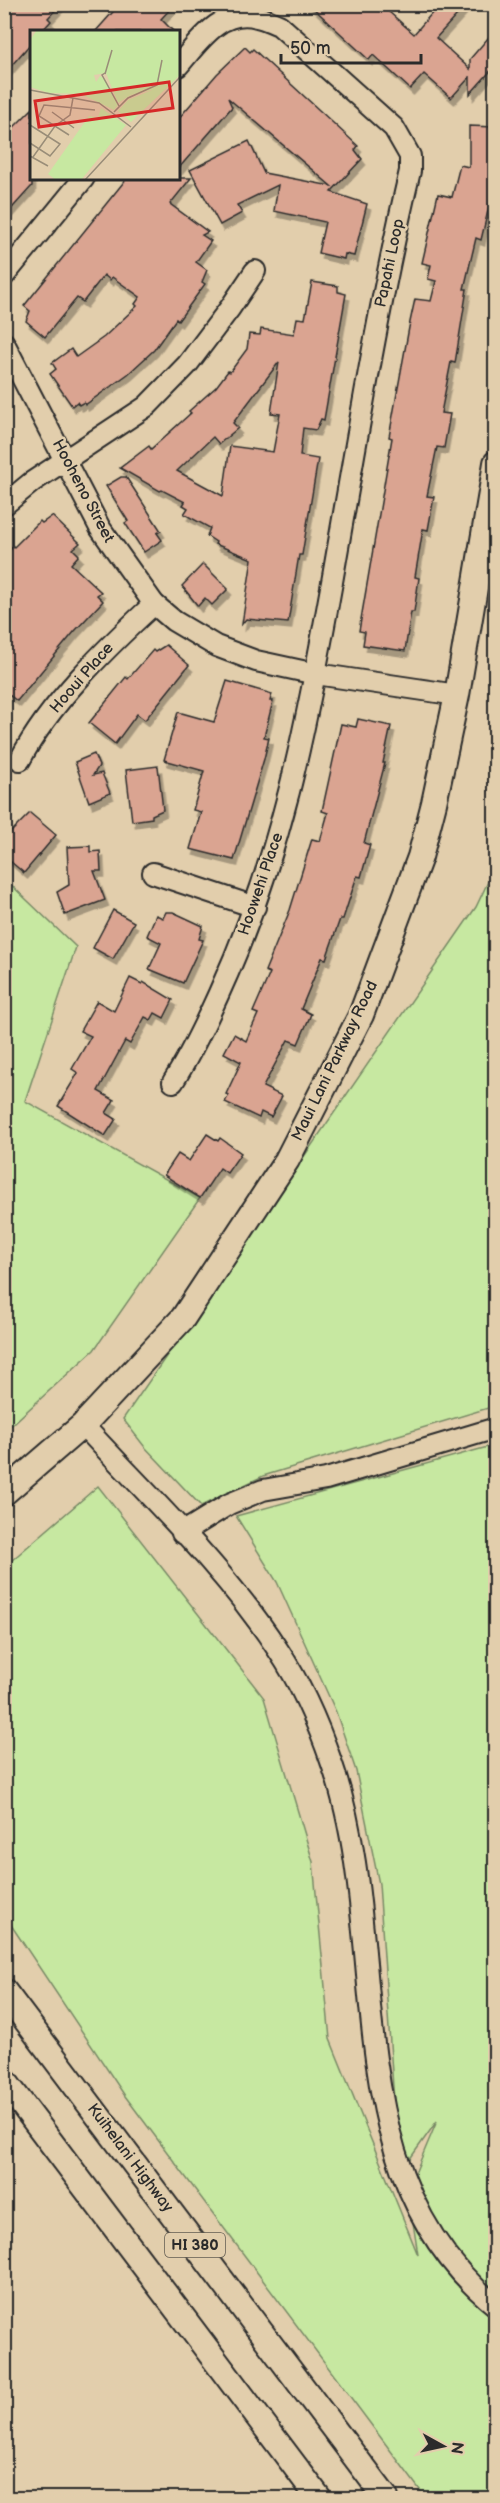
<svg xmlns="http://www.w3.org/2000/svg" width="500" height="2503" font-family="'Balsamiq Sans',sans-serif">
<defs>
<filter id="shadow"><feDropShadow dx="3.5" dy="6" stdDeviation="0" flood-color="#0004"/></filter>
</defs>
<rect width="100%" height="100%" fill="#e2ceac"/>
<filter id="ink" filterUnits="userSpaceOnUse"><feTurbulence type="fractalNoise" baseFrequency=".0167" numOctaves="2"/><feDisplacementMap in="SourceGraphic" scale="12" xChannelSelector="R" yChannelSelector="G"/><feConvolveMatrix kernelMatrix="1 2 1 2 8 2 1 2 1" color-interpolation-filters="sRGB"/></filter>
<g filter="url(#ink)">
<g fill="#c7e8a1" stroke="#798a66" stroke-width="1.5">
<polygon points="495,867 495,1406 263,1476 201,1506 144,1446 123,1419 476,907"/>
<polygon points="5,879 76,947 25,1101 200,1198 94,1350 5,1431"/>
<polygon points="495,1445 495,2498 426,2498 125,2096 5,1916 4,1567 98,1486 264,1698 313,1862 330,2039 418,2255 408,2190 437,2121 399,2174 379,1884 356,1771 336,1712 277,1582 236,1516"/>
</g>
<g fill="#daa491" stroke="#2b2b2b" stroke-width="1.5" fill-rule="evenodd" filter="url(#shadow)">
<polygon points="4,4 61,4 48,18 51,21 41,32 32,32 32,42 4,74"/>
<polygon points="120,4 175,4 161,19 174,32 95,32"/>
<polygon points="309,4 380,4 414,34 440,4 467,4 436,38 470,69 470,59 495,30 495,66 470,94 470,77 451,98 424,74 410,89 373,55 369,60"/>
<polygon points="245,47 250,52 253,49 358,146 355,150 362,159 331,192 367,204 354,256 345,254 344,259 318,253 325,222 274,211 278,185 237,205 242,213 220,225 190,170 249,141 264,173 331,186 228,98 232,107 178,169 178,119 217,74"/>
<polygon points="32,109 32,186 4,217 4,137"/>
<polygon points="469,126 495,127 495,195 492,194 481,240 476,238 464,289 467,289 455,363 451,362 441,413 450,414 444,448 437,447 427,496 434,497 428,530 423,529 415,577 419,578 414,612 411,612 405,651 363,645 365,632 359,631 392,438 389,437 410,322 415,299 431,301 436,281 428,279 431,265 422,263 438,194 452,197 460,165 469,167"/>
<polygon points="127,178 191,178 170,204 208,232 202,235 211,241 196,262 207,270 202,282 205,284 178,321 176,319 154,350 128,374 85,405 84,402 79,405 77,402 72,406 50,374 56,369 52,363 71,349 76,357 104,337 137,306 135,304 140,297 112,277 110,280 104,275 83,302 77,298 45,337 26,321 30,311 24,306"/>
<path d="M312,282L338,286V292L346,294L324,420L321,419L316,430L303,428L300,456L318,459L302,555H299L288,623L246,619L242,624L252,559L215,544L216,542L207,536L210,528L184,514L188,508L183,505L185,502L162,490L160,491L120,468L149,446L151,449L191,413L189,411L216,387L228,371L230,372L247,349L249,334L260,335L261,329L294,334L297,318L305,319ZM279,362L271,413L280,414L273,452L230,446L223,496L177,471L213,437L219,444L238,428L233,423Z"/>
<polygon points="121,477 126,477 161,531 157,533 162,540 144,552 125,523 128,521 106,486"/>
<polygon points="52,516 80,543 73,549 79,555 71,564 101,592 97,595 103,601 74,632 17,701 4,691 5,557 13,546 14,547 40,521 42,523"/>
<polygon points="203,564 228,589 212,605 205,598 198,606 182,586"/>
<polygon points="166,645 189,665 145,720 137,714 115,744 89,723 126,677 128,679 153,650 155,652"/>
<polygon points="227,681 272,694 270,701 273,701 264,737 269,738 264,759 234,860 190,849 201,812 193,810 204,771 164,760 178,712 214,722"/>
<polygon points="358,719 391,726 383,763 385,763 364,843 370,845 361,877 357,876 343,919 340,919 326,959 322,958 301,1009 311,1014 298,1044 288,1040 263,1087 282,1096 271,1117 261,1112 259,1118 225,1102 229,1095 226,1094 241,1062 224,1053 234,1034 246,1041 258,1014 253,1012 270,973 265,971 290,910 312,839 320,841 328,813 322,811 341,724 356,727"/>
<polygon points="94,754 99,766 93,775 102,773 110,793 89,802 75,762"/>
<polygon points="158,766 163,810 152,815 152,818 132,821 126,770"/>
<polygon points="30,813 56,835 24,873 4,856 4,839"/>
<polygon points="90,846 90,852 100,851 101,871 94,871 105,900 65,915 57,892 69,885 67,847"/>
<polygon points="113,910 134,922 113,959 93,948"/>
<polygon points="166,912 173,912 203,926 199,939 203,940 183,983 149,969 161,943 147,936 156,915 163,918"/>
<polygon points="130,978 142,984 143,982 173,1000 164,1018 155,1013 151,1020 145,1017 130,1044 125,1041 98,1091 114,1100 106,1113 116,1119 105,1136 58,1106 78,1073 72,1069 91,1036 80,1031 97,1001 114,1011"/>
<polygon points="207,1134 218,1141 220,1138 241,1153 227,1173 220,1168 200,1198 164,1175 178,1154 189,1161"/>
</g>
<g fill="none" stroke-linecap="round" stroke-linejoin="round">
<g stroke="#2b2b2b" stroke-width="24">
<g id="minor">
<polyline points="4,276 84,178"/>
<polyline points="4,343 100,528 154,604 174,621 216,646 256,661 316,674 457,695"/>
<polyline points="4,505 32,482 147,406 187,365 230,308 255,271"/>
<path d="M20,760C49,704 107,647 154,604"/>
<polyline points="153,873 255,907"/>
<path d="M173,1082C191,1054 205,1024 219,993C281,858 306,728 332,582C356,445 378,307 410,171V156L394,128L279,25C271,22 264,18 257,17C221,7 198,43 178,66"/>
<path d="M83,1425C149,1497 225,1568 278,1650C301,1684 319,1726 332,1764C394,1943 330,2172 496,2306"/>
<polyline points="182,1533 229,1504 263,1490 326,1479 496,1428"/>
</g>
</g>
<g stroke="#2b2b2b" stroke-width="28">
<g id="major">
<polyline points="4,1493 83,1425 183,1318 287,1160 361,1015 420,857 434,803 457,695 496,463"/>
<polyline points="4,1991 386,2498"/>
<polyline points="4,2080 319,2498"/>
</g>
</g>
<use href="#minor" stroke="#e2ceac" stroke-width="20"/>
<use href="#major" stroke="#e2ceac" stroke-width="24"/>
</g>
</g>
<g text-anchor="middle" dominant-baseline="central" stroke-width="5" stroke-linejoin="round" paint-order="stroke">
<rect fill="#e2ceac" stroke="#625c52" stroke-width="1.5" x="165" y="2233" width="60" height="24" rx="4.5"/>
<g font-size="15" font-weight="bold" fill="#2b2b2b">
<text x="195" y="2245">HI 380</text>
</g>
<g font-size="16" fill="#2b2b2b" stroke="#e2ceac">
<text transform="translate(390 263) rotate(-78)">Papahi Loop</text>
<text transform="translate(83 491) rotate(62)">Hooheno Street</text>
<text transform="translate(82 678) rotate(-49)">Hooui Place</text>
<text transform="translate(261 884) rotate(-71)">Hoowehi Place</text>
<text transform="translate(335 1061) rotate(-64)">Maui Lani Parkway Road</text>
<text transform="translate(130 2158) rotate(53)">Kuihelani Highway</text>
</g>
</g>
<g transform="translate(30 30)">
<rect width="150" height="150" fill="#e2ceac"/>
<path d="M7,0H150V45L101,92L88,81L98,70L122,60L101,65L88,73L76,43L64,45L66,52L70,46L75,49L88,75L84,80L51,64L19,63L0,57V10ZM71,78L96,95L51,150H26L18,144L59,86L68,88Z" fill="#c7e8a1"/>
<path fill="none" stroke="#998d78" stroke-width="1.5" d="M75,43L72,45L89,76M75,44L82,20M0,60L69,73L101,97M22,82L44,98M84,82L98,68L127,55L132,30M0,95L30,114L20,126L0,113M39,105L9,86L14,75L65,80M0,126L18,136M3,127L25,96L40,85L43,68M55,150L150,47"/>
<path fill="#d62828" fill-opacity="0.15" stroke="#d62828" stroke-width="3" d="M139,52L143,78L9,97L5,71Z"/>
<rect width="150" height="150" fill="none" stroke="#2b2b2b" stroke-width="3"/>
</g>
<rect width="500" height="2503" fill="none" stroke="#e2ceac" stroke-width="24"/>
<rect x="12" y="12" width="476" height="2479" fill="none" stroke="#2b2b2b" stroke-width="2" filter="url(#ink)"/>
<g transform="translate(443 2446) rotate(98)" stroke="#e2ceac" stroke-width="4.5" paint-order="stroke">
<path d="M0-4.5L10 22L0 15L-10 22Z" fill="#2b2b2b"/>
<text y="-9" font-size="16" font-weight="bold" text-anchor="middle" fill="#2b2b2b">N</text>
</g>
<path d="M281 54v9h140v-9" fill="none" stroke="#2b2b2b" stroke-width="3"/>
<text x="290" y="54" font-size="18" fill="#2b2b2b" stroke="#e2ceac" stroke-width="4.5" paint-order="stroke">50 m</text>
</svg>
